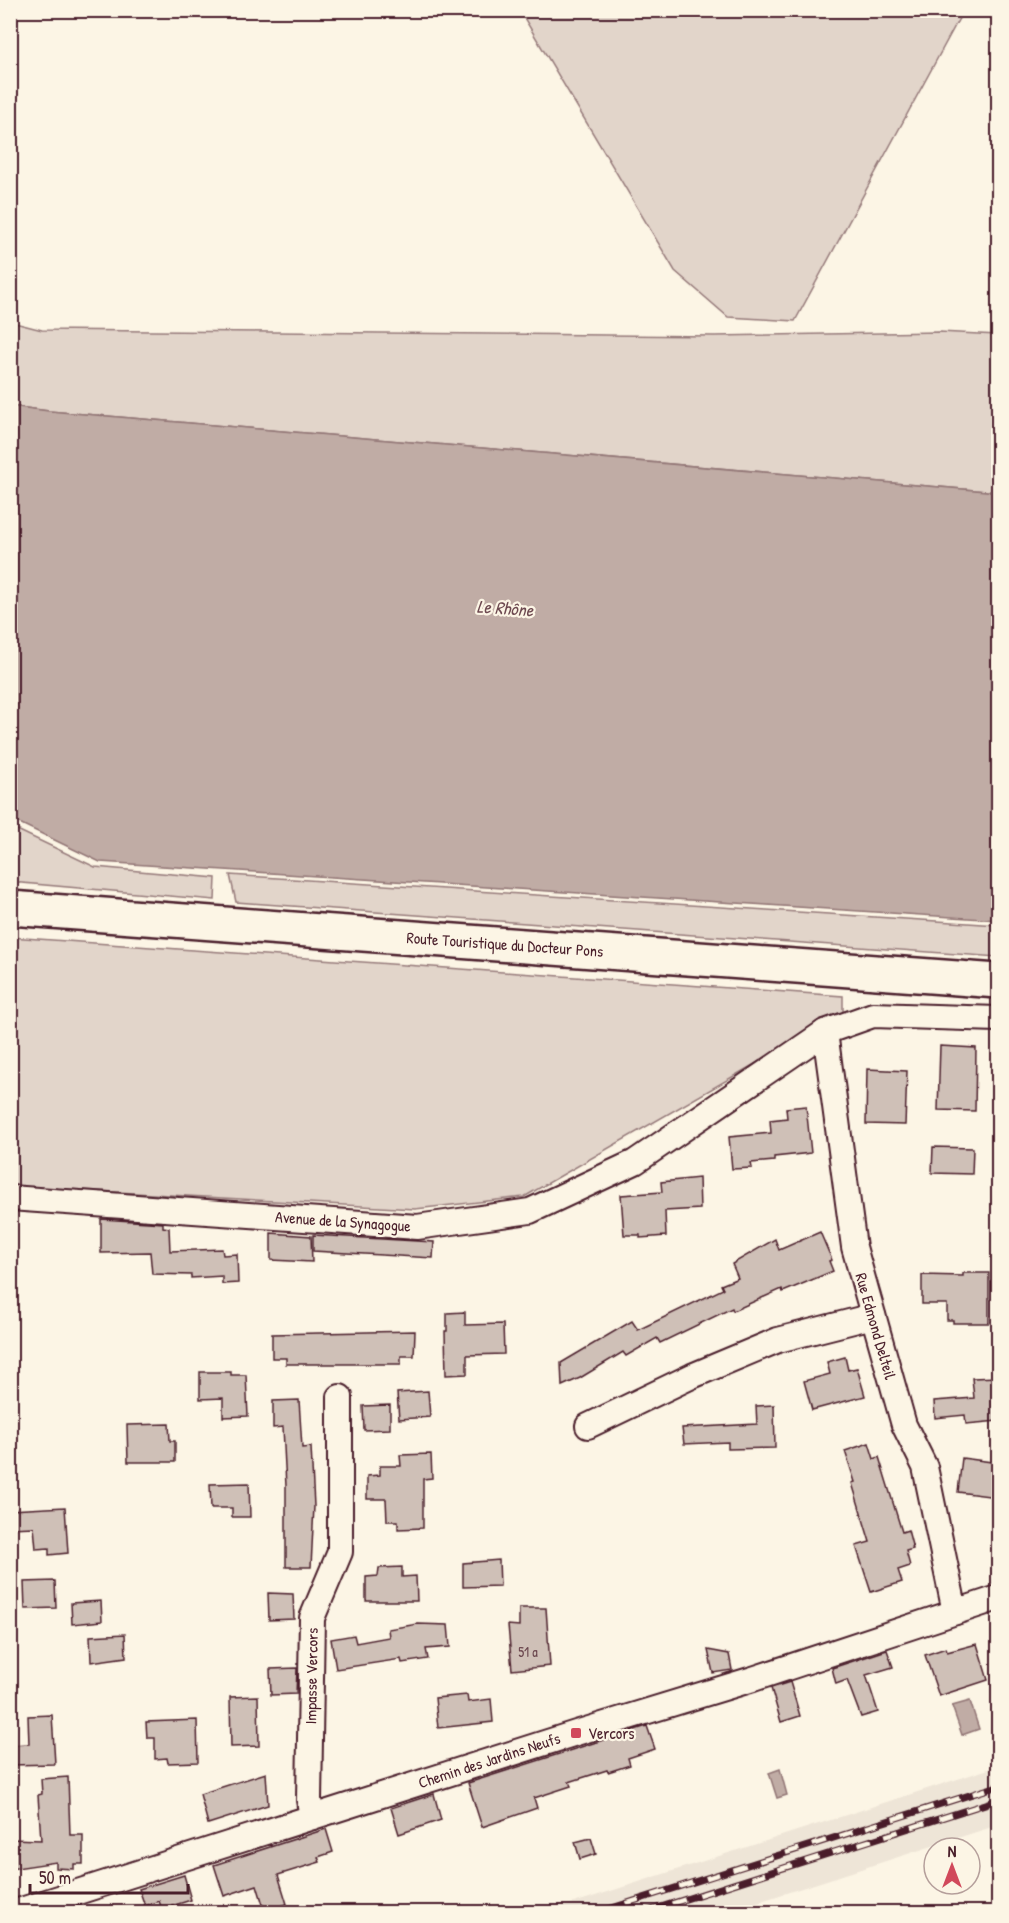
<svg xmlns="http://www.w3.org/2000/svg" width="1009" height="1923" font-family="'Patrick Hand',sans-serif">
<rect width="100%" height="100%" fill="#fcf5e5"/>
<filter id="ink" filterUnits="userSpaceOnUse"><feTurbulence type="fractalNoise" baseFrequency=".0167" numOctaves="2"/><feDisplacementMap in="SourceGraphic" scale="12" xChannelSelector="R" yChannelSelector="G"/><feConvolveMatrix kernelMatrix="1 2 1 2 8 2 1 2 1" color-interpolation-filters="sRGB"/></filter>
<g filter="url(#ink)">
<polygon fill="#eee5d7" points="998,1766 998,1825 727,1912 546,1912"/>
<g fill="#e2d5ca" stroke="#967a7a" stroke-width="1.5">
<polygon points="520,11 963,11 795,321 728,317 675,271"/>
<polygon points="11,322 42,330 715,336 939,332 998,335 998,492 49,411 11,406"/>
<polygon points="11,827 95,867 216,878 215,900 11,882"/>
<polygon points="230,875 998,925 998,957 236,902"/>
<polygon points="10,937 843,996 843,1013 524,1197 415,1209 11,1186"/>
</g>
<g fill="#c0aca5" stroke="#917474" stroke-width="1.5">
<polygon points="10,406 49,411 998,492 998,920 100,862 11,819"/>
<polygon points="970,1701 979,1729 962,1735 952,1706"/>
<polygon points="780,1769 787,1795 777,1798 769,1773"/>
</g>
<g fill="#cfc0b7" stroke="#4a1f2b" stroke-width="1.5">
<polygon points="940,1046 976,1048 975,1111 938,1110"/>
<polygon points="867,1069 907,1071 905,1125 866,1124"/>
<polygon points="806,1106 811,1153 774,1157 774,1161 751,1163 752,1168 732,1169 729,1137 771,1133 770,1120 787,1118 786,1108"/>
<polygon points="933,1147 973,1148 972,1174 932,1173"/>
<polygon points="699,1178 700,1209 665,1211 666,1236 640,1238 640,1235 624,1235 621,1195 662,1192 661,1182"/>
<polygon points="101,1219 163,1223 163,1227 169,1228 170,1251 222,1249 223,1255 237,1254 238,1283 222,1284 222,1276 191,1278 191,1275 152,1274 150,1252 101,1253"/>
<polygon points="820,1232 832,1260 829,1261 833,1271 783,1292 782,1289 733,1311 732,1308 660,1343 657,1338 626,1356 623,1352 580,1378 562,1386 561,1363 632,1321 638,1330 723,1289 721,1285 738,1278 732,1264 775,1239 779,1250"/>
<polygon points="271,1233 311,1236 312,1262 271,1260"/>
<polygon points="313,1235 434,1242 433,1258 313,1251"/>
<polygon points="963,1273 989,1273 989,1323 953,1323 953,1320 947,1320 947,1304 922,1304 922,1275 963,1276"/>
<polygon points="465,1312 465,1325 503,1324 504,1354 467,1355 467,1374 446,1375 445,1331 447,1331 447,1313"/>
<polygon points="415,1331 414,1356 401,1356 401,1364 286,1364 286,1358 272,1358 272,1334"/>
<polygon points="845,1357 848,1370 857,1368 865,1396 812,1410 804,1381 830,1374 827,1362"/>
<polygon points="200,1372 231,1372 231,1375 246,1375 248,1416 223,1417 223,1398 200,1399"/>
<polygon points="999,1377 998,1421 966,1424 965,1415 935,1418 934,1401 974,1398 972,1378"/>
<polygon points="428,1391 430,1417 399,1419 397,1393"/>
<polygon points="299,1400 302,1448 311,1447 314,1506 311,1567 286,1567 286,1486 283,1427 273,1428 273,1401"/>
<polygon points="390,1405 390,1429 364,1430 363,1406"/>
<polygon points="774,1405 775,1448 728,1449 728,1442 684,1444 682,1428 757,1424 756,1406"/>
<polygon points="169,1424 170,1441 175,1441 175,1462 128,1462 127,1425"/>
<polygon points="869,1443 874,1459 879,1457 902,1532 908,1530 913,1549 906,1551 910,1566 898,1570 902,1582 871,1592 856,1546 870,1542 852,1483 855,1482 845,1451"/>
<polygon points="431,1454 432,1478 423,1479 423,1528 398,1529 398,1521 387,1521 386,1499 367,1499 367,1476 380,1475 380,1466 401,1466 400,1455"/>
<polygon points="962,1458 999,1463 997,1497 958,1492"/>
<polygon points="249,1483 250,1517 232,1517 232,1508 211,1508 210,1484"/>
<polygon points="65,1507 68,1553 49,1555 49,1548 36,1549 34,1527 10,1528 10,1510"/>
<polygon points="499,1560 500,1586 463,1587 463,1563"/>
<polygon points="402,1567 402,1577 416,1576 417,1601 366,1601 366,1577 378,1576 379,1568"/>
<polygon points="55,1581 56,1608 25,1609 24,1582"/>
<polygon points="268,1593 293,1594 294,1619 269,1620"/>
<polygon points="101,1601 102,1621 72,1624 71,1603"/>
<polygon points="519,1608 546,1608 550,1666 512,1670 508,1625 519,1626"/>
<polygon points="418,1624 448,1625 450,1647 426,1649 428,1659 402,1663 401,1659 336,1669 331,1639 354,1635 356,1643 389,1637 388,1629"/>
<polygon points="125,1634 126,1657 91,1662 90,1636"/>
<polygon points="977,1644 988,1680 939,1696 925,1655 946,1648 947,1652"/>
<polygon points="708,1650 729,1654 732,1670 713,1673"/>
<polygon points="887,1650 893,1667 866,1675 878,1712 861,1717 847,1680 836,1684 832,1668"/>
<polygon points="297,1668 296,1694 271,1695 270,1669"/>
<polygon points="790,1682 800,1716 781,1722 771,1688"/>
<polygon points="467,1695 468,1702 491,1699 493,1722 438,1728 435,1698"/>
<polygon points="258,1696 259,1746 231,1747 230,1697"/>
<polygon points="52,1715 55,1764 10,1765 10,1745 29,1744 28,1716"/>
<polygon points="197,1720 198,1762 168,1763 167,1758 155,1759 155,1738 147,1738 146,1722"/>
<polygon points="647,1726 655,1749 628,1758 630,1765 608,1772 607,1770 569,1782 571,1786 534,1798 537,1808 482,1827 468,1783"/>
<polygon points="266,1773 268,1805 208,1824 200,1794"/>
<polygon points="68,1777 70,1835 83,1835 83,1864 74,1864 74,1869 56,1868 56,1862 10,1869 10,1839 41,1840 38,1795 42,1794 41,1779"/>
<polygon points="434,1794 441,1820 399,1834 391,1808"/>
<polygon points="326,1829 333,1852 318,1857 320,1862 278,1875 287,1904 265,1911 257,1885 224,1896 214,1865"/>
<polygon points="591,1838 596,1854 580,1859 575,1842"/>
<polygon points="184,1875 191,1900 162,1909 159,1901 145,1906 139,1889"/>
</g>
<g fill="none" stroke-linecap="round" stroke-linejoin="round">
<g stroke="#4a1f2b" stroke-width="28">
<g id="minor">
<polyline points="825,1032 854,1247 904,1425 925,1467 955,1612"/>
<polyline points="10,1198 417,1227 530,1211 635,1162 825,1032 873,1015 998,1019"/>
<polyline points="588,1426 692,1376 778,1340 873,1316"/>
<polyline points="312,1817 309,1800 312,1618 340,1552 340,1397"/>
<polyline points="15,1912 576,1733 753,1679 998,1598"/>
</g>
</g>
<g stroke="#4a1f2b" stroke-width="38">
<polyline id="highway" points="10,908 998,981"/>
</g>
<use href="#minor" stroke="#fcf5e5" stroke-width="24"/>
<use href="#highway" stroke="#fcf5e5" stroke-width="33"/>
<g stroke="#4a1f2b" stroke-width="7">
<g id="rail">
<polyline points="599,1912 998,1786"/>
<polyline points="645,1912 998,1800"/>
</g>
</g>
<use href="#rail" stroke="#fcf5e5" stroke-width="4.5" stroke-dasharray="14" stroke-linecap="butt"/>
</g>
</g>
<rect fill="#d1495b" stroke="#fcf5e5" stroke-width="2" x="570" y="1727" width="12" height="12" rx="3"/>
<g text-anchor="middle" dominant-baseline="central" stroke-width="4.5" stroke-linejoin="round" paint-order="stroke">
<g font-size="14" fill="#6b474e">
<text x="528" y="1651">51 a</text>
</g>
<g font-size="16" fill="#4a1f2b" stroke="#fcf5e5">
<text transform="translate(505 944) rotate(4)">Route Touristique du Docteur Pons</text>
<text transform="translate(343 1221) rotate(4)">Avenue de la Synagogue</text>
<text transform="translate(876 1326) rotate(74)">Rue Edmond Delteil</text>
<text transform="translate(311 1676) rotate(-89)">Impasse Vercors</text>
<text transform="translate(489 1760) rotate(-18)">Chemin des Jardins Neufs</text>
</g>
<g font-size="16" fill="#4a1f2b" stroke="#fcf5e5" text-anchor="start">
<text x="588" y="1733">Vercors</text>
</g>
<g font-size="18" font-style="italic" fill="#6d4950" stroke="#fcf5e5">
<text transform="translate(505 608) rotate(4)">Le Rhône</text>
</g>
</g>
<rect width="1009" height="1923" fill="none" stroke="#fcf5e5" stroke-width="36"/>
<rect x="18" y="18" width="973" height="1887" fill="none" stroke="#4a1f2b" stroke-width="2" filter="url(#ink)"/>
<g transform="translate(952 1866)"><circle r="28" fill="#fcf5e5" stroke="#b59f9b" stroke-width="1.5"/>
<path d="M0-4.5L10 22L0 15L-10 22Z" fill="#d1495b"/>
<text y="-9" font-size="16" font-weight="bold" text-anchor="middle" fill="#4a1f2b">N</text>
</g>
<path d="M30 1884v9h158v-9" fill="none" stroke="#4a1f2b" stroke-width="3"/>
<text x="39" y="1884" font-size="18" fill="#4a1f2b" stroke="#fcf5e5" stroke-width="4.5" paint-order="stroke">50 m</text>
</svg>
